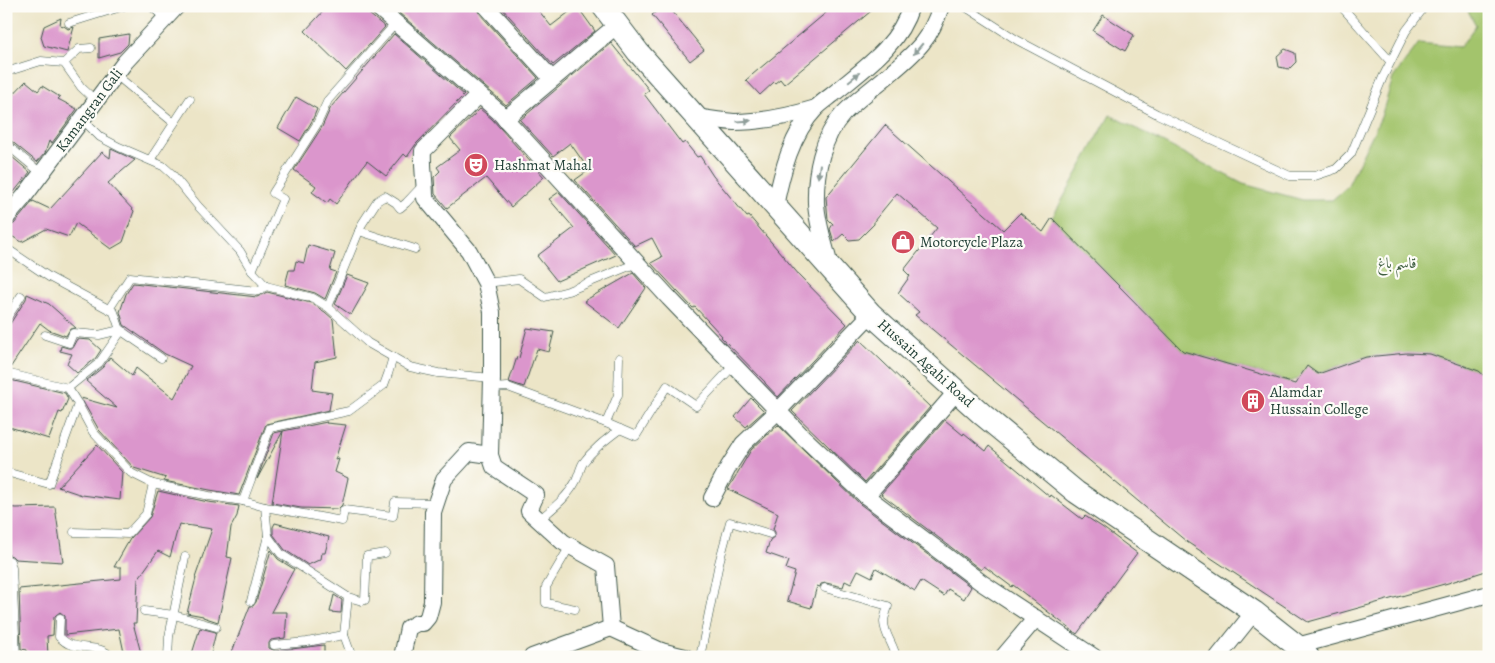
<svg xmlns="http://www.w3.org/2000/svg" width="1495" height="663" font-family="Alegreya,Amiri,serif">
<rect width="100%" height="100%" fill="#fdfcf7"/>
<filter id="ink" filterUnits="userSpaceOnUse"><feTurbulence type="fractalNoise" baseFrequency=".02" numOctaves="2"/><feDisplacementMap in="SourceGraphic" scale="10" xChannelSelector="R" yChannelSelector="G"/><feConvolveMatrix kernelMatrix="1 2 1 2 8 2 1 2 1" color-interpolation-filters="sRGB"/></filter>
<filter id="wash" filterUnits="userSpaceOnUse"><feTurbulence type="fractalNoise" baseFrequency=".0096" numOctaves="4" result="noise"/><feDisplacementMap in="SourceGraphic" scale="20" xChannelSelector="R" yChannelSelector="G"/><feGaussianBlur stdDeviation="1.12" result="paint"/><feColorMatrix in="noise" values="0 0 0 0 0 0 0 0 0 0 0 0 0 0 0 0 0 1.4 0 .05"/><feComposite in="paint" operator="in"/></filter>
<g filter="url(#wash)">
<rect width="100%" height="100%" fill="#ece5c7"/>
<polygon fill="#a3c46c" stroke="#618050" points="1465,6 1489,6 1489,380 1479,371 1430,354 1408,353 1367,357 1289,382 1183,351 1052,218 1110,115 1243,184 1303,200 1332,200 1347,187 1381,117 1393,78 1419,43 1460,47 1476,25"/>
<g id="blocks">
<g fill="#db96cc">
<polygon points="328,6 365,6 369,14 385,27 346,71 305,31"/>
<polygon points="405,6 476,6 479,13 538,78 506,105 399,13"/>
<polygon points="500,6 535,6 551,26 577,6 595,31 553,65"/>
<polygon points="663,6 668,6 704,50 690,61 652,15"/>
<polygon points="834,6 877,6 784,84 780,79 775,83 774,82 760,95 746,80"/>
<polygon points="1103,15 1134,35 1125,51 1093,31"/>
<polygon points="61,18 60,25 64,26 68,29 74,27 67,52 44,46 41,37 44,26"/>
<polygon points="129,34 128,44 120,52 99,58 99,39"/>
<polygon points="394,34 464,95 416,144 407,157 404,154 386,176 367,161 336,204 330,199 327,203 312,192 316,186 294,170 322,127 331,107"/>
<polygon points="611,43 649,90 644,94 682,144 685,142 697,157 700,156 713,176 747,217 749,216 800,276 847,324 778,397 765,383 765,382 721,337 722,336 695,307 693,308 691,306 651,263 662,257 652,238 635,246 575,180 589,170 570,143 553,156 520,120"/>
<polygon points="1285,49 1295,53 1296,62 1289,69 1279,67 1277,56"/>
<polygon points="26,81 38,91 42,86 60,97 58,99 77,109 52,143 49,141 45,153 37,162 10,140 6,138 6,102"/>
<polygon points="296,97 317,109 312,121 300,141 278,128"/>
<polygon points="480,109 492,119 544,177 511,207 486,178 447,208 435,194 434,177 440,171 437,167 460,150 450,138"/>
<polygon points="885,125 1003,230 1020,213 1043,232 1052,218 1183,351 1295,384 1307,366 1318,374 1366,357 1407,353 1430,354 1479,371 1489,380 1489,570 1448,583 1308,622 1187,542 915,315 919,312 898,293 910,276 904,270 937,228 897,193 874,221 874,224 859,239 849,240 843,234 834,242 830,229 833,224 828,219 826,197"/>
<polygon points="111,149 135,160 108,183 134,211 123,242 111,249 76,223 69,237 46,229 22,242 6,233 6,228 14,224 33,201 50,209 102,152 110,158"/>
<polygon points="6,152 30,172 6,202"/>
<polygon points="559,192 616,255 557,281 537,256 574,228 549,199"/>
<polygon points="308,245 335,253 330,270 336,272 325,299 315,293 285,285 289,270 294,270 296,261 304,263"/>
<polygon points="633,273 646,288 619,328 584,301"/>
<polygon points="347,275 369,283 351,315 335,304"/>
<polygon points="133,283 257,297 267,292 311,303 325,312 333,319 337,357 315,362 312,390 332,393 329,410 266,424 239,495 210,490 164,481 166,478 134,468 99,430 81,398 117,408 86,381 103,367 110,357 132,376 136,368 174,398 191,366 165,354 124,325 120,312 126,294"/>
<polygon points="27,294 49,304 76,328 70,329 66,336 49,330 40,323 10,368 6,368 6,330 26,299"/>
<polygon points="527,328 554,332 549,352 537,349 524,387 509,382 517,357 519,358"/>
<polygon points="77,339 90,340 101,350 95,359 77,373 67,364 72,354 60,351 61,346 68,348 72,348"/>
<polygon points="860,340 930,407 865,482 792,411"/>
<polygon points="6,379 65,393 68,399 62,413 59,412 49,439 6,426"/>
<polygon points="751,398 764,411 746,427 735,417"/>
<polygon points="945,420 963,435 964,433 986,451 989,446 1050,497 1051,495 1082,519 1085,516 1102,527 1137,553 1077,634 1013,585 1012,587 984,566 981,570 881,494"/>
<polygon points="327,422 326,423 346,425 335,460 339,459 335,472 348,478 342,505 338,509 301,508 272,503 283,431"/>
<polygon points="778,425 860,504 971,587 964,599 948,589 944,596 921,581 915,591 876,568 872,577 858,570 851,584 845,581 843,587 826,583 821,584 820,587 817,586 811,608 787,601 795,572 786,569 789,561 766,553 770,540 775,536 775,532 773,529 778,513 728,489 751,450"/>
<polygon points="283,431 257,479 274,433"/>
<polygon points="97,445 122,472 120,500 82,495 58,487"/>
<polygon points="158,491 208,502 239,506 237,516 231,527 227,557 232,558 218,622 203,617 203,616 187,613 196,578 195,578 212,529 179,524 170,557 158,551 138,579 136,623 133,623 142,657 125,657 119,629 65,635 65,616 60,612 56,615 54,617 53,635 47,636 48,657 27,657 27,650 21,649 19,589 121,579 121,567 114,567 130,539 150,517"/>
<polygon points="6,507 16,508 55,507 63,562 15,559 12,556 6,554"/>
<polygon points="275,523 329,537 325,553 322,553 321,559 308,565 285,550 273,534 273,527"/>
<polygon points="271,550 278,559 294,569 271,612 287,612 285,638 271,640 269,643 269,648 275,651 324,645 324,657 230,657 250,606 253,606 256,602"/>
<polygon points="6,590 7,590 10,648 6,647"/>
<polygon points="334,595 342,600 341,613 330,612"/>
<polygon points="200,628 216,632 210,657 191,657"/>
</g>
</g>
</g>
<g filter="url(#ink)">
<use href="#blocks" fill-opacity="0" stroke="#3e564a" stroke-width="1"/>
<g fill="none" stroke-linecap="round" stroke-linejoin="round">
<g stroke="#3e564a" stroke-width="9">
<g id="lane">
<polyline points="151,6 166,19"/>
<polyline points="964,6 1017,40 1157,114 1290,176 1315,176 1336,169 1351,154 1383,77 1406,31 1425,6"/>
<polyline points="1341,6 1390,61"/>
<polyline points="69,23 124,6"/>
<polyline points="64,63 79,49 91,48"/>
<polyline points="6,72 41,61 64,63 81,87 96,101"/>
<polyline points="116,75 174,123"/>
<polyline points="82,119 100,137 119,147 163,166 172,174 198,206 240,251 252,271 266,286 313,298 328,307 368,343 410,367 438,373 492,378"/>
<polyline points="6,144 41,173"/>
<polyline points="150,160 190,99"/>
<polyline points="359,231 415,249"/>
<polyline points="6,248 49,277 114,312 120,330 161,358"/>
<polyline points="252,271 283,199 273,193 317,124 328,100 396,23"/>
<polyline points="486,283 519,279 545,297 568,291 637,263"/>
<polyline points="328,307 362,224 377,201 385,196 396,203 400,208 406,203 423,185"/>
<polyline points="109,309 130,277 258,291 266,286"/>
<polyline points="6,319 21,296"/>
<polyline points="45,335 69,343 73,333 99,335 120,330"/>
<polyline points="6,373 68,388 78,404 93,432 131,473 153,484 209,496 243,501 265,507 268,536 281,554 348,597 344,635 352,657"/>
<polyline points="68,388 99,363 122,330"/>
<polyline points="492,388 508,387 606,423 636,436 667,386 696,406 734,365"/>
<polyline points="606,423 618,395 619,358"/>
<polyline points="6,472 49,484 78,404"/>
<polyline points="243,501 270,428 349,411 384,385 388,374 393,357"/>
<polyline points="265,507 342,521 344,510 393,516 395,502 436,503"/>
<path d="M539,520C553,508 567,498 576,481C579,475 580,468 583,463C593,449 607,439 620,429"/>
<polyline points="74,532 128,534 146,514 153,484"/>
<polyline points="570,546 546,587 546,603 575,609"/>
<polyline points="6,560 10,561 12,568 16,657"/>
<path d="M825,588L888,606C887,611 884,617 884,622C884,634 894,645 896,657"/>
<polyline points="348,597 362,601 365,600 367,556 385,553"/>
<polyline points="251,601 268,536"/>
<polyline points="144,611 174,615 216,627"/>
<path d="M60,618L59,637C62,639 66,643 69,644C82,650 101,644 111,657"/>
<polyline points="274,645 307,642 344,635"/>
<polyline points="168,657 169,637 185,557"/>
<polyline points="700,657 719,563 730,522 770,534"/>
</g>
</g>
<g stroke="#3e564a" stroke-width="18">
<g id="street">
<polyline points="376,6 499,112 669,298 801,435 866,496 982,583 1094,657"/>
<polyline points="486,6 552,79"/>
<path d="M479,95L423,151C422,167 425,182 425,198L469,251L486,283L492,312V378L490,455"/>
<path d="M695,117C708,119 721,121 734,122C762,122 790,116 816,108"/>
<polyline points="505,119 617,25"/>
<path d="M775,206C782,172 791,134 816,108C822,102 830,97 837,91C866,67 899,45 911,6"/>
<polyline points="6,218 23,198 125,62 177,6"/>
<path d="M830,266C825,246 817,224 816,203C815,173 822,137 843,114C857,99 876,86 892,72C917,51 931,38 941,6"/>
<polyline points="866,496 957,391"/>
<polyline points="712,498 729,466 743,444 778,411 871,314"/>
<polyline points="1297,646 1489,594"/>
<polyline points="661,651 685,657"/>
<polyline points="402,657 408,628 417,623 423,623 428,617 432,602 433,512 444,479 469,452 490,455 494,467 536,495 529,511 563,542 606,566 611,628 661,651 659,657"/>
<polyline points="532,657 611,628"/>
<polyline points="1003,657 1036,618"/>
<polyline points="1218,657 1254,612"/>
</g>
</g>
<g stroke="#3e564a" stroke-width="24">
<polyline id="secondary" points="603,6 638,52 871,314 983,415 1076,492 1254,612 1297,646 1308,657"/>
</g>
<use href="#lane" stroke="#fff" stroke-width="8"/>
<use href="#street" stroke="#fff" stroke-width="16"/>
<use href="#secondary" stroke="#fff" stroke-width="22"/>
</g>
<defs><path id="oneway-solid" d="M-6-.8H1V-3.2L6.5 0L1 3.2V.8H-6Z" transform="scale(1.25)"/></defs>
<g fill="#8f9e9a">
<use href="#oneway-solid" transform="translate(918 49) rotate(130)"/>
<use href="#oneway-solid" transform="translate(854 77) rotate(-39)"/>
<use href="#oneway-solid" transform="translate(744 121) rotate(-3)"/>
<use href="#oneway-solid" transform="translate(819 171) rotate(98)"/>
</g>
</g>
<defs>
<g id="theatre-disc" transform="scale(1.25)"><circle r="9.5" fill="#d1495b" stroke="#fdfcf7"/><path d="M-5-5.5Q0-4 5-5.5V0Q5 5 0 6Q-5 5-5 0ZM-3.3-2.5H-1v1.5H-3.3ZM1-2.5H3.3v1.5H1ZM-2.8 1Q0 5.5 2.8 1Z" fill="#fff"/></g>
<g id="shop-disc" transform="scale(1.25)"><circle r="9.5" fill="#d1495b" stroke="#fdfcf7"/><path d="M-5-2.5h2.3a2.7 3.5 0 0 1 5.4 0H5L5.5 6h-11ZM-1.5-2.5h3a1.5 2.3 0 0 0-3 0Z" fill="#fff"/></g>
<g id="building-disc" transform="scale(1.25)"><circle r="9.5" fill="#d1495b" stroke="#fdfcf7"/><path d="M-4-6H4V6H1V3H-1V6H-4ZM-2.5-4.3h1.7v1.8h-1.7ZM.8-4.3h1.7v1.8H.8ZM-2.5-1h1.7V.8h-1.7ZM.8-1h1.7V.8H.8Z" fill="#fff"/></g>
</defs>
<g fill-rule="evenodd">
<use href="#theatre-disc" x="476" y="165"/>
<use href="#shop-disc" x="903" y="242"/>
<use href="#building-disc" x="1253" y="401"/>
</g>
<g text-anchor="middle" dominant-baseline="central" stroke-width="4.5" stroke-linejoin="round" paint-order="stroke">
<g font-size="15" fill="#1f3d34" stroke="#fdfcf7">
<text transform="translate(89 110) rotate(-53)">Kamangran Gali</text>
<text transform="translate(926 363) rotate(42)">Hussain Agahi Road</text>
</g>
<g font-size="15" fill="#1f3d34" stroke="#fdfcf7" text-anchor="start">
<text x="494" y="165">Hashmat Mahal</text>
<text x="920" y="242">Motorcycle Plaza</text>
<text x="1270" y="392">Alamdar<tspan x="1270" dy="17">Hussain College</tspan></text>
</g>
<g font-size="15" fill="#405f42" stroke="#fdfcf7">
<text x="1397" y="263">قاسم باغ</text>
</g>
</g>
<rect width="1495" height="663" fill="none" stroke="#fdfcf7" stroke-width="25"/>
</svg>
